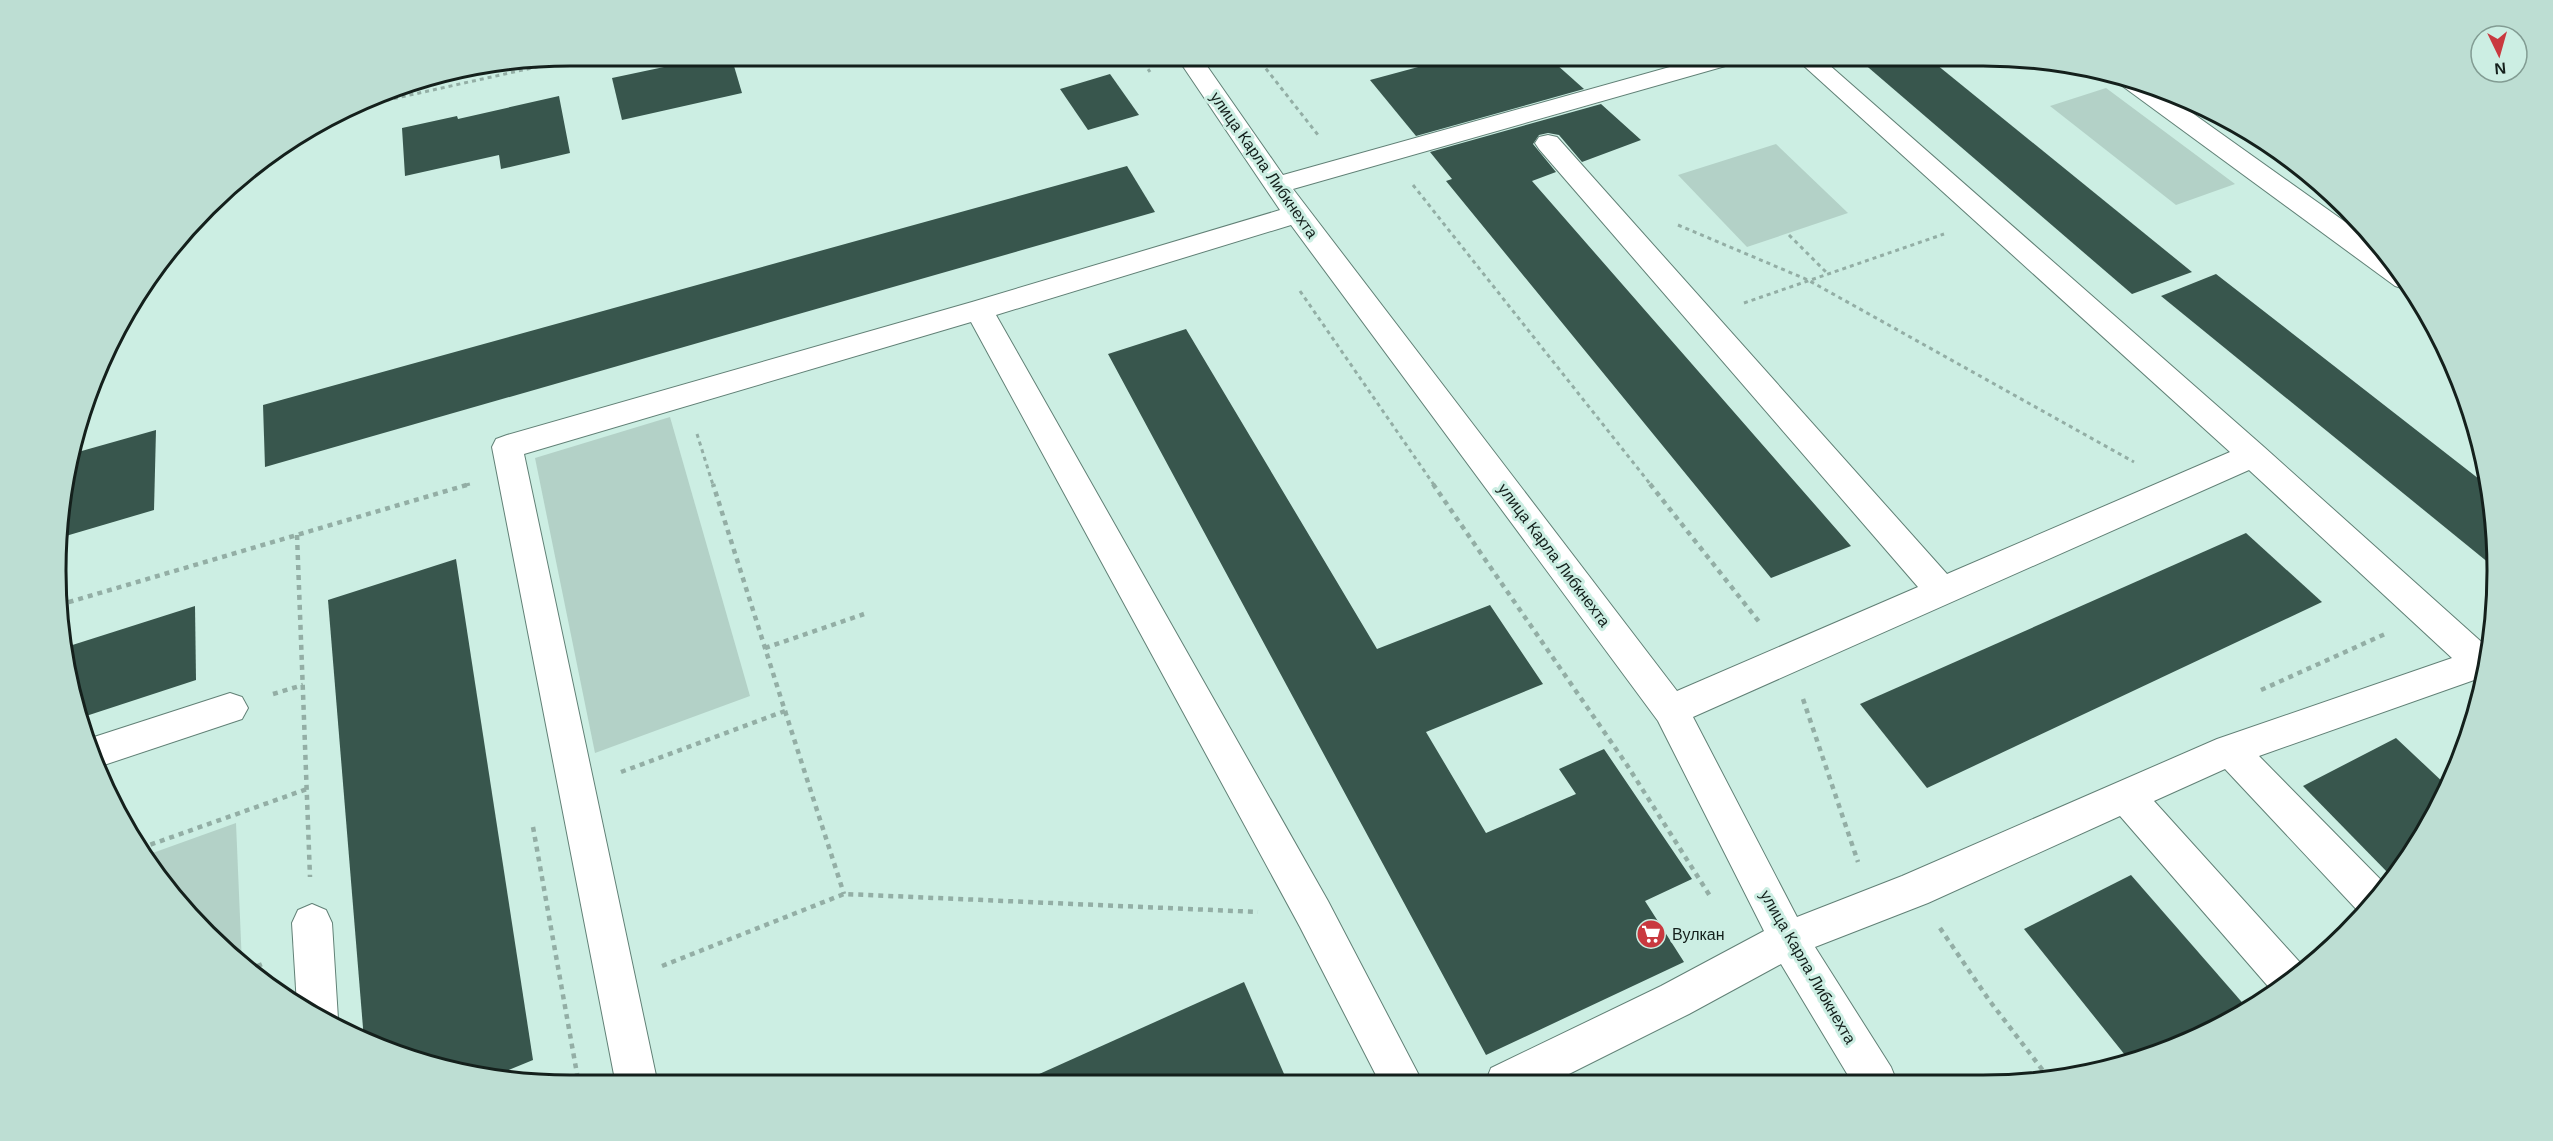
<svg xmlns="http://www.w3.org/2000/svg" width="2553" height="1141" font-family="Helvetica,sans-serif">
<rect width="100%" height="100%" fill="#cceee3"/>
<g fill="#b3d1c7">
<polygon points="2106,88 2235,184 2176,205 2050,106"/>
<polygon points="1776,144 1848,213 1747,247 1678,175"/>
<polygon points="670,417 750,696 595,753 535,458"/>
<polygon points="236,823 242,965 231,958 147,855"/>
</g>
<g fill="#38564d">
<polygon points="716,56 731,56 742,93 622,120 612,78"/>
<polygon points="1459,56 1547,56 1584,89 1416,136 1370,80"/>
<polygon points="1855,56 1926,56 2192,272 2132,294"/>
<polygon points="1110,74 1139,115 1088,130 1060,89"/>
<polygon points="559,96 570,153 501,169 499,155 405,176 402,128 457,116 458,119"/>
<polygon points="1601,104 1641,140 1582,162 1559,135 1548,133 1539,135 1533,144 1556,172 1532,181 1851,546 1771,578 1446,181 1452,179 1430,152"/>
<polygon points="1127,166 1155,212 265,467 263,405"/>
<polygon points="2216,274 2488,486 2496,537 2495,568 2161,296"/>
<polygon points="1186,329 1377,649 1490,605 1543,684 1426,732 1486,833 1576,794 1559,769 1604,749 1692,879 1645,901 1684,962 1486,1055 1108,354"/>
<polygon points="156,430 154,510 59,538 65,470 71,454"/>
<polygon points="2246,533 2322,602 1927,788 1860,704"/>
<polygon points="456,559 533,1060 499,1074 405,1058 364,1040 328,600"/>
<polygon points="195,606 196,680 83,717 65,671 63,648"/>
<polygon points="2396,738 2446,785 2411,857 2392,877 2303,786"/>
<polygon points="2131,875 2247,1008 2180,1046 2129,1060 2024,929"/>
<polygon points="1244,982 1288,1083 1017,1084"/>
</g>
<g fill="none" stroke-linecap="round" stroke-linejoin="round">
<g stroke="#618076" stroke-width="2">
<g id="minor">
<path d="M1176,56H1200L1283,175L1709,56H1746L1743,61L1293,189L1677,691L1918,587L1539,149L1535,143L1539,137L1548,135L1557,137L1947,574L2230,452L1793,56H1819L2264,447L2486,646H2491L2483,681L2477,679L2259,756L2385,884L2358,911L2225,769L2154,801L2305,968L2296,979L2273,992L2120,816L1928,903L1815,947L1891,1067L1897,1082H1852L1781,964L1689,1014L1551,1083H1485L1491,1068L1661,986L1764,931L1658,721L1291,225L996,315L1328,901L1423,1083H1380L1300,927L971,322L524,454L658,1085H616L492,447L496,439L507,435L972,302L1280,210ZM2249,470L2452,658L2217,739L1902,876L1797,917L1693,717Z"/>
<polygon points="2119,78 2153,85 2386,251 2410,287 2405,289 2395,286 2121,85 2118,80"/>
<polygon points="230,693 242,697 248,708 242,719 101,766 91,738"/>
<polygon points="312,904 326,910 332,923 338,1019 335,1027 313,1017 297,1005 292,923 298,910"/>
</g>
</g>
<g stroke="#93aea5" stroke-width="3" stroke-dasharray="4 4" stroke-linecap="butt">
<polyline points="1139,56 1150,72"/>
<polyline points="1256,56 1318,135"/>
<polyline points="347,109 586,56"/>
<polyline points="1413,185 1651,485"/>
<polyline points="1678,225 1808,280 2134,462"/>
<polyline points="1789,235 1828,274"/>
<polyline points="1300,291 1434,485"/>
<polyline points="1744,303 1944,234"/>
<polyline points="697,434 713,485"/>
<polyline points="466,485 470,484"/>
</g>
<g stroke="#93aea5" stroke-width="4.5" stroke-dasharray="5 5" stroke-linecap="butt">
<polyline points="1433,484 1627,765 1710,896"/>
<polyline points="1650,484 1760,623"/>
<polyline points="297,535 310,877"/>
<polyline points="59,605 470,484"/>
<polyline points="765,648 864,614"/>
<polyline points="2261,690 2385,634"/>
<polyline points="273,694 303,685"/>
<polyline points="1803,699 1858,862"/>
<polyline points="785,711 844,894"/>
<polyline points="621,772 785,711 713,484"/>
<polyline points="533,827 579,1085"/>
<polyline points="141,848 307,789"/>
<polyline points="1940,928 1989,1000 2051,1081"/>
<polyline points="662,966 844,894 1258,912"/>
<polyline points="248,970 265,963"/>
</g>
<use href="#minor" fill="#fff" fill-rule="evenodd"/>
</g>
<defs>
<g id="supermarket-disc" transform="scale(1.5)"><circle r="9.5" fill="#c9393f" stroke="#cceee3"/><path d="M-6-5.5h2.5l.6 2H6L4.5 2H-2.5L-4.4-4H-6ZM-1.5 3.2a1.3 1.3 0 1 0 .1 0ZM3 3.2a1.3 1.3 0 1 0 .1 0Z" fill="#fff"/></g>
</defs>
<g fill-rule="evenodd">
<use href="#supermarket-disc" x="1651" y="934"/>
</g>
<g text-anchor="middle" dominant-baseline="central" stroke-width="6" stroke-linejoin="round" paint-order="stroke">
<g font-size="16" fill="#14201c" stroke="#cceee3">
<text transform="translate(1264 165) rotate(55)">улица Карла Либкнехта</text>
<text transform="translate(1554 555) rotate(53)">улица Карла Либкнехта</text>
<text transform="translate(1808 967) rotate(60)">улица Карла Либкнехта</text>
</g>
<g font-size="16" fill="#14201c" stroke="#cceee3" text-anchor="start">
<text x="1672" y="934">Вулкан</text>
</g>
</g>
<path d="M0 0H2553V1141H0ZM570 66H1983A504 504 0 0 1 2487 570V571A504 504 0 0 1 1983 1075H570A504 504 0 0 1 66 571V570A504 504 0 0 1 570 66Z" fill="#bdded3" fill-rule="evenodd"/>
<path fill="none" stroke="#14201c" stroke-width="3" d="M570 66H1983A504 504 0 0 1 2487 570V571A504 504 0 0 1 1983 1075H570A504 504 0 0 1 66 571V570A504 504 0 0 1 570 66Z"/>
<g transform="translate(2499 54) rotate(175)"><circle r="28" fill="#cceee3" stroke="#829c93" stroke-width="1.5"/>
<path d="M0-4.5L10 22L0 15L-10 22Z" fill="#c9393f"/>
<text y="-9" font-size="16" font-weight="bold" text-anchor="middle" fill="#14201c">N</text>
</g>
</svg>
